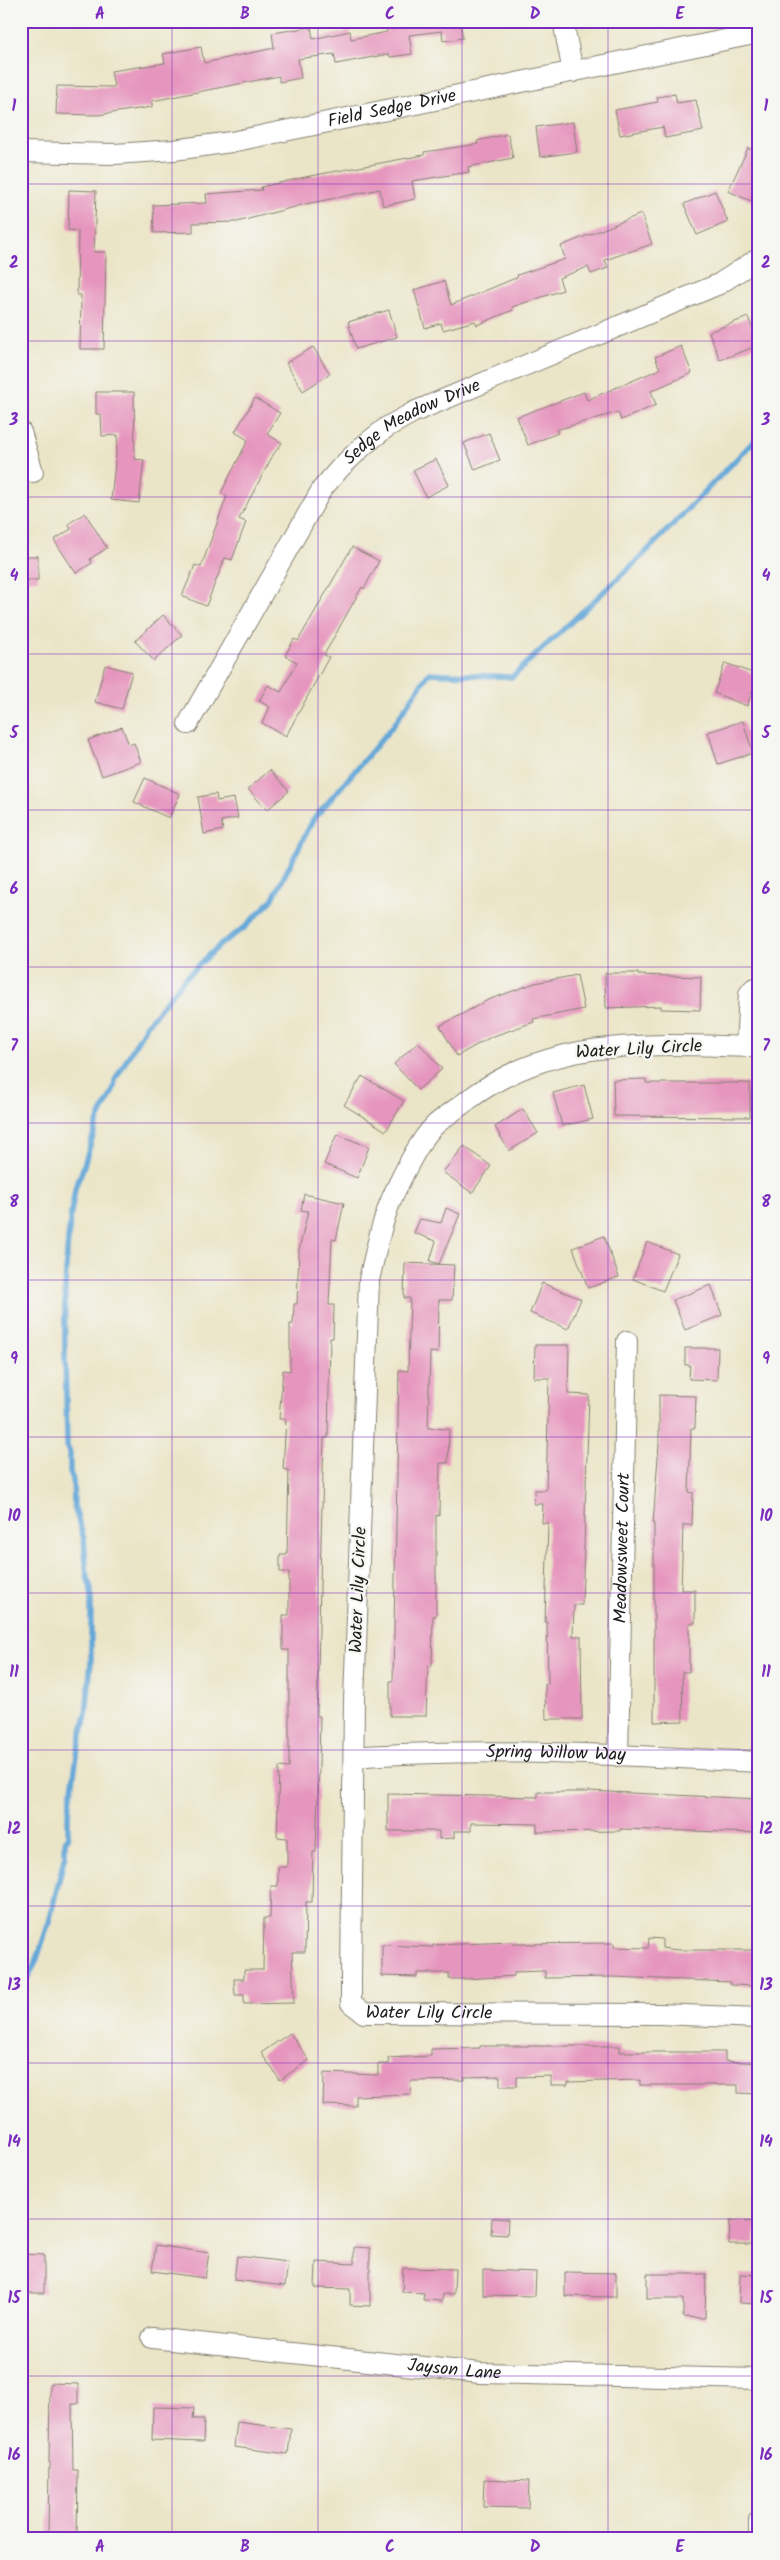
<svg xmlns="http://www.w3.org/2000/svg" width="780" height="2560" font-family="Kalam,sans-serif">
<rect width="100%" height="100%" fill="#f6f6f2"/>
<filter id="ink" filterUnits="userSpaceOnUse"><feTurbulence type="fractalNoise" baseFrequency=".02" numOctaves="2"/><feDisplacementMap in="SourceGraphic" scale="10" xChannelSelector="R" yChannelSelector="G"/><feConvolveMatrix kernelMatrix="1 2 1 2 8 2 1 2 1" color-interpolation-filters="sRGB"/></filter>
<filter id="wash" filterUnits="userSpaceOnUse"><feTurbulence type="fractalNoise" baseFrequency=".0096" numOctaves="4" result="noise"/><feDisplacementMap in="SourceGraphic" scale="20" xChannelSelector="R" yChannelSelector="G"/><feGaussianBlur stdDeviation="1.12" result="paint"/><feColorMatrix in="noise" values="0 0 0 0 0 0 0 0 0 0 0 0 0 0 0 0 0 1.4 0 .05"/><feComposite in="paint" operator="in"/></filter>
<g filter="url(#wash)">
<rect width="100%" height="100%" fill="#ebe5c8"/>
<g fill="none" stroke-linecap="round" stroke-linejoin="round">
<path stroke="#63a7d8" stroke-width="5.5" d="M21,1991L36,1962L49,1922L65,1855V1842L68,1835V1815L78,1749L86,1715L91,1662V1589L87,1577L84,1539L74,1506L73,1479L70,1473V1453L67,1446C66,1361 59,1273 75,1189C76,1183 80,1177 82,1171C88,1153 93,1135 99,1118C104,1105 115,1094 115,1080L146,1026L183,980L222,943L244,928L272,900L313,820L393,726L429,673L512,677L642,556L759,436"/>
</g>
<g id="blocks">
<g fill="#e696be">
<polygon points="385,21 460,21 463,38 443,41 442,31 409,35 412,54 390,57 389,54 336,64 334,54 298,59 301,78 279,82 279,76 152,101 152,107 98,115 56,114 57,86 114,87 111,71 165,63 163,54 201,47 204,63 274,48 272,33 311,27 313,39 350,31 351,39 387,32"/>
<polygon points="675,94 677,103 696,100 703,131 665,138 663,127 620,135 615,110 658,102 657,97"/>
<polygon points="573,122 577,152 540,157 536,127"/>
<polygon points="508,134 513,158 468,167 469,172 412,181 415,199 383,206 380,189 306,204 237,222 193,223 193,232 154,233 153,205 207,203 206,194 262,190 261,187 310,176 424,155 424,152 478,144 477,141"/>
<polygon points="748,148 759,153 759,185 751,201 728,191"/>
<polygon points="69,190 96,191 94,252 106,252 104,349 80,349 81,295 77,295 78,231 68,230"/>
<polygon points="715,191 728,222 697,235 684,204"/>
<polygon points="641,214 652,244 605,260 608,268 591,274 588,267 559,278 563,290 512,307 513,310 477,325 475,321 443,330 441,323 425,328 414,290 444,281 451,305 518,277 517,275 565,259 561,246"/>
<polygon points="389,310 397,337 356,349 348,322"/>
<polygon points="748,317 759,345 720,360 709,332"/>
<polygon points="681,346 692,373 651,391 656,405 621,420 618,412 556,430 558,433 528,445 517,417 584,392 587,400 660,369 655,357"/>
<polygon points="313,347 330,374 303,391 286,363"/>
<polygon points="96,392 134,392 135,459 144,460 139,503 111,500 118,435 102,436 101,414 96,414"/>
<polygon points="255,398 280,413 267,434 282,443 273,455 239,519 246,522 232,560 225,558 206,606 182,596 195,565 201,567 227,496 221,493 248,440 235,432"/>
<polygon points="489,433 500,460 475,470 464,443"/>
<polygon points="436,459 449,485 426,497 413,470"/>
<polygon points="85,513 107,548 90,559 92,563 76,573 54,540 71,529 68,524"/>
<polygon points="352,547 379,561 364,589 362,587 324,655 329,657 286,736 262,723 270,707 259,701 268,685 281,692 297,662 285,656 294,639 298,641"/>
<rect x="21" y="556" width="17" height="24"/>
<polygon points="163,615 182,635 154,661 135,641"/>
<polygon points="725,663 758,675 747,706 714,693"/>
<polygon points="105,665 132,672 122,709 95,702"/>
<polygon points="743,721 753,753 718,764 708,732"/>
<polygon points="122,727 129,745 134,743 141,762 102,776 88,740"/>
<polygon points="270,770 289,791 267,810 248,789"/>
<polygon points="145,778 180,794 169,818 134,802"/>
<polygon points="216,794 217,801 234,798 238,818 221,821 223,830 204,834 198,797"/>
<polygon points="605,973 638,973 638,975 701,977 700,1010 661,1009 661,1006 606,1008"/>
<polygon points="577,975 584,1009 533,1019 534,1022 491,1037 457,1056 440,1026 488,1000 535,983"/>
<polygon points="418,1042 442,1069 418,1090 394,1064"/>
<polygon points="362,1076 404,1101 386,1131 344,1105"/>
<polygon points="646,1079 646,1083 750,1083 750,1117 614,1116 613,1080"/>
<polygon points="584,1085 593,1119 562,1126 553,1093"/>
<polygon points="523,1109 538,1133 509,1151 495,1127"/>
<polygon points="337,1134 369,1147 357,1178 324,1164"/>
<polygon points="464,1146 491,1166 472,1193 443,1172"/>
<polygon points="304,1194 344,1203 336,1240 332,1239 329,1305 334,1305 333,1338 330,1338 328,1438 324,1438 321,1541 317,1716 320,1716 319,1768 316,1852 313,1852 312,1902 306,1902 305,1952 292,1952 294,2003 244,2004 244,1995 235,1995 234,1979 244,1979 244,1970 263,1970 264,1918 270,1918 271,1886 278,1886 278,1867 287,1867 287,1838 277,1837 279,1767 289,1768 289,1650 283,1650 283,1615 289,1615 289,1572 280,1572 280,1555 287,1555 289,1470 283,1469 286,1419 279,1419 283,1370 290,1371 290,1324 293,1324 294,1304 297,1304 299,1250 308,1211 301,1210"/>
<polygon points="446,1208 460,1214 439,1264 430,1261 436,1241 414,1233 420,1219 441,1223"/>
<polygon points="604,1236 619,1277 588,1288 573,1248"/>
<polygon points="647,1242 678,1254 663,1291 633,1279"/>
<polygon points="405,1263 454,1265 452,1300 439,1300 438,1353 430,1352 428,1428 449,1429 448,1463 440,1463 439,1516 436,1515 436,1616 433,1616 432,1666 428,1666 426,1716 390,1716 390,1681 393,1681 399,1370 408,1371 410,1298 404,1298"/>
<polygon points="542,1283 581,1299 568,1329 530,1313"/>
<polygon points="711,1285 722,1315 685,1330 673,1300"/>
<polygon points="535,1345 569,1345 568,1394 589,1395 582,1605 574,1605 573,1636 581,1636 582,1719 546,1719 545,1684 548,1684 547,1622 545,1622 548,1523 542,1523 543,1504 534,1504 535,1490 546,1490 549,1378 534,1378"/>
<polygon points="685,1348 718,1348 717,1380 689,1379 690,1365 685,1365"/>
<polygon points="659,1395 696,1396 695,1428 691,1428 689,1492 693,1493 692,1525 683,1525 681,1590 695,1590 695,1623 689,1623 689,1672 682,1672 683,1721 654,1722 654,1524 653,1524 659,1443"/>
<polygon points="588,1791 759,1799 759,1833 620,1829 620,1831 537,1832 537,1824 471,1823 471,1831 454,1831 454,1838 439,1839 439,1831 388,1831 388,1794 538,1797 538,1792 588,1792"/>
<polygon points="649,1938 662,1939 662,1948 678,1950 759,1950 759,1986 730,1985 730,1982 614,1977 545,1978 545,1971 514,1972 514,1976 466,1979 449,1979 449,1973 417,1973 417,1977 382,1976 382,1945 433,1947 433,1945 513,1942 513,1944 614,1943 614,1947 648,1948"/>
<polygon points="290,2033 309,2060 280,2080 261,2053"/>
<polygon points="480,2046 620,2046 620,2052 725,2052 725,2061 759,2063 759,2094 738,2093 738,2085 640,2085 640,2080 568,2082 568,2085 551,2085 551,2076 517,2077 517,2086 500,2086 500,2076 464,2077 464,2080 410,2081 411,2094 356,2096 356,2106 323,2105 324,2073 378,2075 378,2064 389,2064 388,2058 431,2056 431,2049 480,2048"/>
<polygon points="492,2218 508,2219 507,2235 491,2234"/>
<polygon points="730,2221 756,2222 755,2244 729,2244"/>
<polygon points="156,2245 209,2253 205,2278 152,2271"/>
<polygon points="354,2247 370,2248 370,2306 350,2305 350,2289 315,2288 316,2262 354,2264"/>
<polygon points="21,2254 44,2255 44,2293 21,2293"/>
<polygon points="237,2256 288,2262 285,2286 234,2280"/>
<polygon points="403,2268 455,2269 454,2294 443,2294 442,2301 423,2300 424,2293 402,2292"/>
<polygon points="483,2270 536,2272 535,2296 483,2295"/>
<polygon points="565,2272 616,2273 616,2297 565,2296"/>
<polygon points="647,2274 706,2274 705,2318 683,2317 683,2299 647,2299"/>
<polygon points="740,2274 759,2275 759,2304 739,2303"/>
<polygon points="50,2383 78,2384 78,2404 72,2404 73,2470 78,2470 77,2537 48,2536"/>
<polygon points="153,2407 194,2408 193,2419 204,2419 203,2442 152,2440"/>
<polygon points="237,2422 291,2429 288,2454 234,2447"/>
<polygon points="484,2479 529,2481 528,2508 483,2507"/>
</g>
</g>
</g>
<g filter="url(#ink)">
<use href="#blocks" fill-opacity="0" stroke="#848072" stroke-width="1"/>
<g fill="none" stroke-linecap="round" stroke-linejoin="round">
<g stroke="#848072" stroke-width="22">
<g id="minor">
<polyline points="563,21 573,72"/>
<path id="s1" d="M21,152L115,154L174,150L231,142L759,33"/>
<polyline points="21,432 33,472"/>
<path id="s2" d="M188,724L322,489L341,467L363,446L387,427L414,412L719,284L759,258"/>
<polyline points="746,1046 749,994 753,989 759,987"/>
<path id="s3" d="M759,1047C656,1045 555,1034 468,1100C458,1108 445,1116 435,1125C419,1141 406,1169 396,1189C382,1218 376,1250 369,1280L354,1701L351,1978V2003L364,2013L659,2014L759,2018"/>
<path id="s4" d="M618,1756L627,1341"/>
<path id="s5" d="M354,1757C486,1747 626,1755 759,1762"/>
<path id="s6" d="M152,2338L480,2373L759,2379"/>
<polyline points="759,2520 759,2534"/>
</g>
</g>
<use href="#minor" stroke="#fff" stroke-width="20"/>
</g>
</g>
<path fill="none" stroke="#7b2cbf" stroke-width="1" stroke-opacity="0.55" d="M172,21V2539M318,21V2539M462,21V2539M608,21V2539M21,184H759M21,341H759M21,497H759M21,654H759M21,810H759M21,967H759M21,1123H759M21,1280H759M21,1437H759M21,1593H759M21,1750H759M21,1906H759M21,2063H759M21,2219H759M21,2376H759"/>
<g text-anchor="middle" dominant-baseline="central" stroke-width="5" stroke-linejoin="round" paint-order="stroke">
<g font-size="18" fill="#1c1c1c" stroke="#f6f6f2">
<text stroke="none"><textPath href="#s1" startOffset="375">Field Sedge Drive</textPath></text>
<text stroke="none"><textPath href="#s2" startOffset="385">Sedge Meadow Drive</textPath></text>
<text transform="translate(639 1050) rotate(-3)">Water Lily Circle</text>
<text stroke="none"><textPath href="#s4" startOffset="208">Meadowsweet Court</textPath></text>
<text transform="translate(359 1590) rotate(-88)">Water Lily Circle</text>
<text stroke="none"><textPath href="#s5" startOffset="202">Spring Willow Way</textPath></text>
<text stroke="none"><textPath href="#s3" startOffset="1319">Water Lily Circle</textPath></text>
<text stroke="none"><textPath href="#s6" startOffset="304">Jayson Lane</textPath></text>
</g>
</g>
<rect width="780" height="2560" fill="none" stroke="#f6f6f2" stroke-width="55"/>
<rect x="28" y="28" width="724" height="2504" fill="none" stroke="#7b2cbf" stroke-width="2"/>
<g font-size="16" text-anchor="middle" font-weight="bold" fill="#7b2cbf">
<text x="100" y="19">A</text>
<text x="245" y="19">B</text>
<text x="390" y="19">C</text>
<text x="535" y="19">D</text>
<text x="680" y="19">E</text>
<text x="14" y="111">1</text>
<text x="766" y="111">1</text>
<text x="14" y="268">2</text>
<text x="766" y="268">2</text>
<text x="14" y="425">3</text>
<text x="766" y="425">3</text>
<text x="14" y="581">4</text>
<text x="766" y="581">4</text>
<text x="14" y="738">5</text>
<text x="766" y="738">5</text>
<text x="14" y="894">6</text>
<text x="766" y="894">6</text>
<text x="14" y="1051">7</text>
<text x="766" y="1051">7</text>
<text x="14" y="1207">8</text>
<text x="766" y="1207">8</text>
<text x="14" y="1364">9</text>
<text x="766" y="1364">9</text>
<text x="14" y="1521">10</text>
<text x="766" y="1521">10</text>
<text x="14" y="1677">11</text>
<text x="766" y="1677">11</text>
<text x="14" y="1834">12</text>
<text x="766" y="1834">12</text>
<text x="14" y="1990">13</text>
<text x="766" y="1990">13</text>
<text x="14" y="2147">14</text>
<text x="766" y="2147">14</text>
<text x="14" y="2303">15</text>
<text x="766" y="2303">15</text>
<text x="14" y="2460">16</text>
<text x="766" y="2460">16</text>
<text x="100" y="2552">A</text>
<text x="245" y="2552">B</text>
<text x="390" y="2552">C</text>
<text x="535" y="2552">D</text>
<text x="680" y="2552">E</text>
</g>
</svg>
